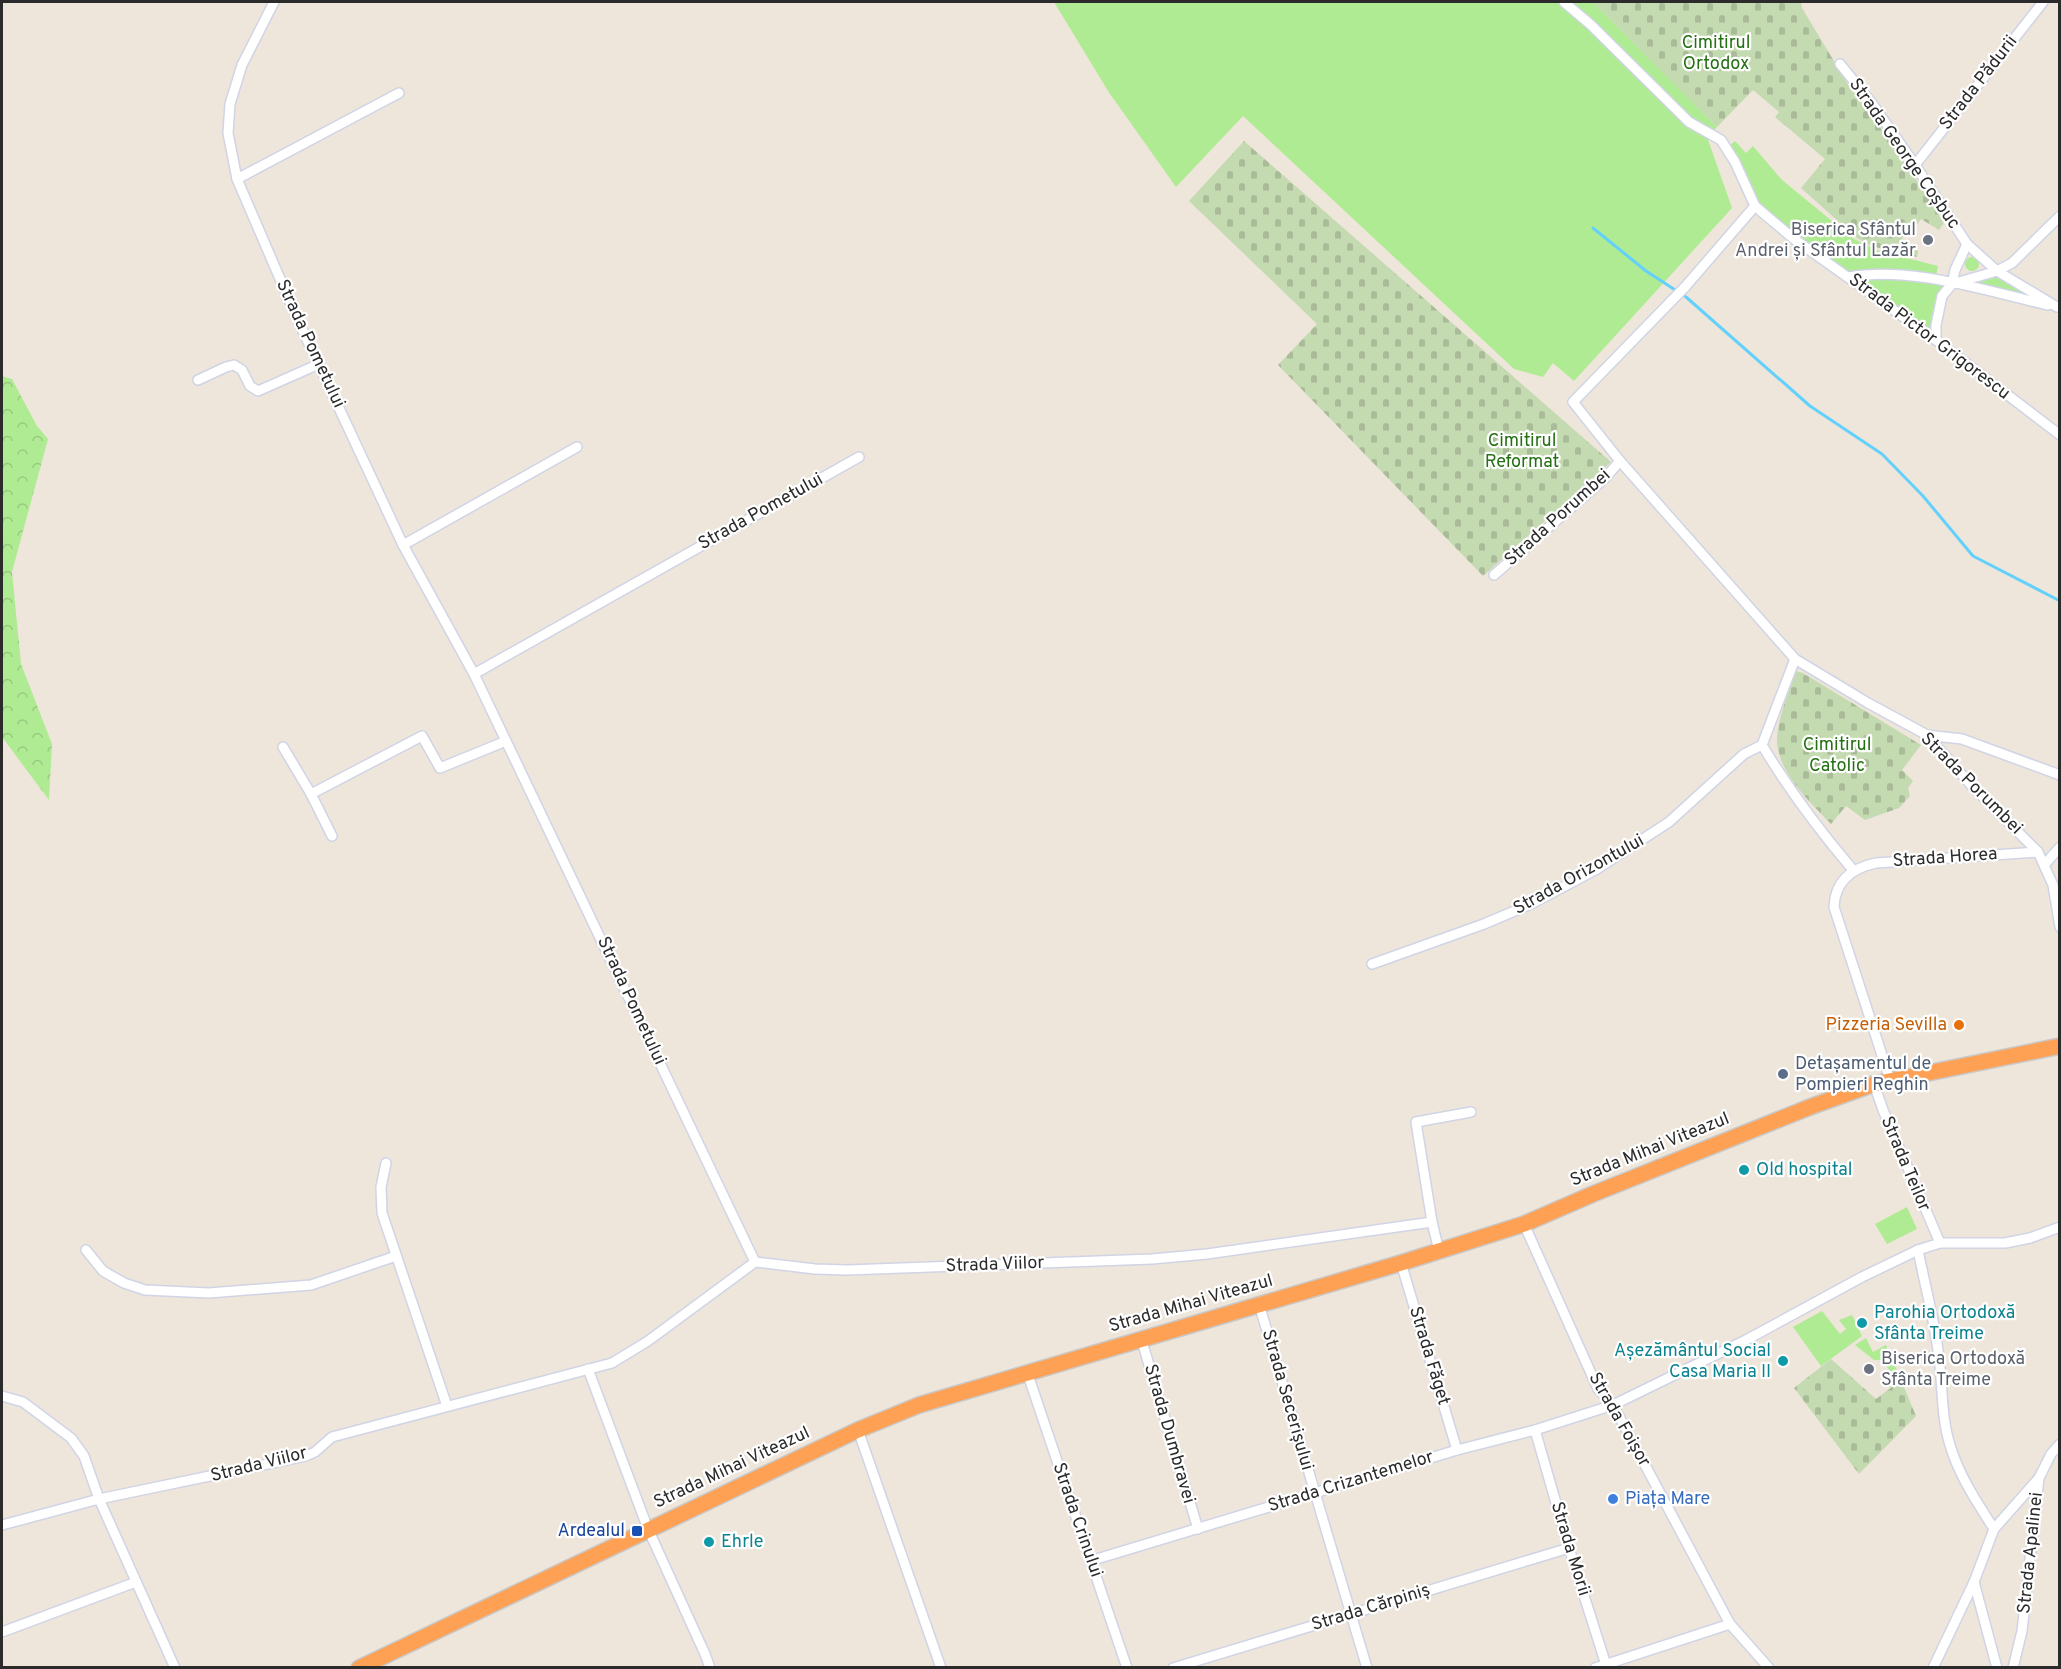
<svg xmlns="http://www.w3.org/2000/svg" width="2061" height="1669" font-family="Overpass,sans-serif">
<defs>
<pattern id="forest-crowns" width="20" height="18" patternUnits="userSpaceOnUse" patternTransform="scale(1.5)"><rect width="20" height="18" fill="#afeb92"/><path d="M2 6a3 3 0 1 1 6 0M12 15a3 3 0 1 1 6 0" fill="none" stroke="#97ca7e"/></pattern>
<pattern id="cemetery-stones" width="16" height="16" patternUnits="userSpaceOnUse" patternTransform="scale(1.5)"><rect width="16" height="16" fill="#c4dab0"/><path d="M2 7V4a2 2 0 0 1 4 0v3zM10 15v-3a2 2 0 0 1 4 0v3z" fill="#a9bb98"/></pattern>
</defs>
<rect width="100%" height="100%" fill="#eee6db"/>
<g fill="#afeb92">
<polygon points="1054,2 1593,2 1717,127 1707,137 1732,208 1574,381 1553,363 1543,377 1514,369 1243,116 1176,187 1108,91"/>
<polygon points="1735,141 1746,153 1753,146 1782,180 1854,239 1879,251 1938,266 1935,280 1952,284 1997,271 2057,307 1952,284 1942,296 1936,340 1755,206 1727,148"/>
<circle cx="1972" cy="264" r="7"/>
<polygon points="1907,1207 1917,1229 1887,1244 1875,1224"/>
<polygon points="1822,1311 1840,1334 1846,1329 1839,1320 1852,1315 1862,1336 1821,1366 1793,1327"/>
<polygon points="1866,1338 1873,1352 1886,1345 1901,1380 1890,1388 1888,1386 1896,1379 1882,1360 1874,1360 1855,1345"/>
</g>
<polygon fill="url(#forest-crowns)" points="2,376 12,379 37,426 48,439 12,572 21,664 52,744 49,800 2,737"/>
<g fill="url(#cemetery-stones)">
<polygon points="1593,2 1801,2 1802,8 1849,86 1897,150 1944,223 1939,230 1921,219 1916,226 1912,224 1901,240 1918,251 1917,257 1871,246 1857,238 1801,188 1825,159 1775,117 1779,112 1753,90 1717,127"/>
<polygon points="1244,141 1611,462 1483,576 1278,365 1317,324 1189,201"/>
<path d="M1796,671L1803,673L1921,745L1902,770L1913,781L1908,788L1910,796L1899,808L1865,820L1846,806L1831,824C1810,802 1777,772 1777,739C1778,716 1789,693 1796,671Z"/>
<polygon points="1831,1359 1876,1399 1901,1380 1916,1416 1859,1474 1794,1388"/>
</g>
<g fill="none" stroke-linecap="round" stroke-linejoin="round">
<polyline stroke="#63d1fb" stroke-width="3" points="1593,228 1646,271 1686,297 1810,406 1882,454 1923,496 1973,556 2060,601"/>
<g stroke="#d0d4e5" stroke-width="12">
<g id="minor">
<polyline points="274,2 242,65 230,104 228,133 237,179 296,316 403,545 474,674 755,1262"/>
<polyline points="1564,2 1591,25 1689,122 1721,140 1735,162 1755,206 1769,218 1794,239 1936,340 2060,435"/>
<polyline points="1840,64 1871,102 1915,165 1967,244 1997,271 2057,307"/>
<polyline points="1915,165 2043,2"/>
<polyline points="237,179 399,93"/>
<polyline points="1755,206 1685,287 1573,402 1620,461 1795,659 1868,703 1927,735 1972,786 2038,852 2053,885 2060,927"/>
<path d="M1849,277C1912,266 1986,291 2048,305"/>
<polyline points="1952,284 1955,270 1967,244"/>
<polyline points="1936,340 1936,325 1942,296 1952,284 1997,271 2012,263 2060,216"/>
<polyline points="198,380 226,367 234,365 242,370 250,386 258,391 319,364"/>
<polyline points="403,545 577,447"/>
<polyline points="1494,575 1605,478 1620,461"/>
<polyline points="474,674 859,457"/>
<polyline points="1927,735 1962,739 2060,775"/>
<path d="M1762,745C1789,790 1819,830 1853,870"/>
<polyline points="1762,745 1795,659"/>
<polyline points="283,747 311,794 332,836"/>
<polyline points="311,794 422,736 440,768 506,741"/>
<polyline points="2045,864 2060,847"/>
<polyline points="1372,964 1484,924 1531,904 1597,869 1669,822 1744,754 1762,745"/>
<path d="M1890,1080L1834,907C1835,881 1852,868 1876,863L2038,852"/>
<polyline points="1874,1084 1883,1110 1940,1243"/>
<polyline points="386,1163 381,1187 382,1213 447,1406"/>
<polyline points="1432,1222 1416,1122 1471,1112"/>
<polyline points="1524,1224 1598,1389 1613,1405 1730,1624 1769,1668"/>
<polyline points="86,1250 103,1271 124,1283 145,1290 209,1293 311,1285 396,1256"/>
<path d="M1918,1250C1925,1286 1935,1322 1939,1358C1943,1387 1941,1417 1950,1445C1959,1476 1977,1502 1994,1529"/>
<polyline points="1401,1263 1457,1450"/>
<polyline points="1259,1304 1367,1668"/>
<polyline points="1141,1338 1198,1529"/>
<polyline points="588,1369 648,1529 705,1654 710,1668"/>
<polyline points="1027,1372 1127,1668"/>
<polyline points="2,1396 23,1402 71,1438 84,1456 99,1499 175,1668"/>
<polyline points="858,1430 941,1668"/>
<polyline points="1535,1430 1569,1548 1607,1668"/>
<polyline points="2,1525 99,1499 306,1456 315,1452 332,1437 612,1363 648,1341 755,1262 815,1269 847,1270 1152,1259 1207,1254 1432,1222 1439,1251"/>
<polyline points="1090,1561 1457,1450 1535,1430 1613,1405 1746,1340 1862,1277 1918,1250 1940,1243 2005,1243 2030,1238 2060,1227"/>
<polyline points="1974,1582 1997,1668"/>
<polyline points="2,1632 136,1582"/>
<polyline points="1173,1668 1569,1548"/>
<polyline points="1595,1668 1730,1624"/>
<polyline points="1933,1668 1974,1582 1994,1529 2039,1478"/>
<polyline points="2013,1668 2022,1631 2039,1478 2051,1454 2060,1444"/>
</g>
</g>
<g stroke="#c8c8c8" stroke-width="18">
<polyline id="highway" points="359,1668 858,1430 919,1405 1401,1263 1524,1224 1593,1194 1810,1107 1874,1084 2060,1046"/>
</g>
<use href="#minor" stroke="#fff" stroke-width="9"/>
<use href="#highway" stroke="#ffa155" stroke-width="15"/>
</g>
<g fill="#6b7280" stroke="#fff" stroke-width="2">
<circle cx="1928" cy="240" r="6"/>
<circle cx="1869" cy="1369" r="6"/>
</g>
<circle fill="#e8710a" stroke="#fff" stroke-width="2" cx="1959" cy="1025" r="6"/>
<circle fill="#5c6f8a" stroke="#fff" stroke-width="2" cx="1783" cy="1074" r="6"/>
<g fill="#0f9aa8" stroke="#fff" stroke-width="2">
<circle cx="1744" cy="1170" r="6"/>
<circle cx="1862" cy="1323" r="6"/>
<circle cx="1783" cy="1361" r="6"/>
<circle cx="709" cy="1542" r="6"/>
</g>
<circle fill="#3f7fe0" stroke="#fff" stroke-width="2" cx="1613" cy="1499" r="6"/>
<rect fill="#1a4fb4" stroke="#fff" stroke-width="2" x="631" y="1525" width="12" height="12" rx="3"/>
<g text-anchor="middle" dominant-baseline="central" stroke-width="4.5" stroke-linejoin="round" paint-order="stroke">
<g font-size="18" fill="#247012" stroke="#fff">
<text x="1716" y="43">Cimitirul<tspan x="1716" dy="21">Ortodox</tspan></text>
<text x="1522" y="441">Cimitirul<tspan x="1522" dy="21">Reformat</tspan></text>
<text x="1837" y="745">Cimitirul<tspan x="1837" dy="21">Catolic</tspan></text>
</g>
<g font-size="18" fill="#2b2b2b" stroke="#fff">
<text transform="translate(1979 83) rotate(-52)">Strada Pădurii</text>
<text transform="translate(1904 154) rotate(55)">Strada George Coșbuc</text>
<text transform="translate(1929 337) rotate(37)">Strada Pictor Grigorescu</text>
<text transform="translate(310 344) rotate(65)">Strada Pometului</text>
<text transform="translate(761 512) rotate(-29)">Strada Pometului</text>
<text transform="translate(1558 518) rotate(-42)">Strada Porumbei</text>
<text transform="translate(1971 784) rotate(45)">Strada Porumbei</text>
<text transform="translate(1945 858) rotate(-4)">Strada Horea</text>
<text transform="translate(1579 875) rotate(-29)">Strada Orizontului</text>
<text transform="translate(631 1001) rotate(65)">Strada Pometului</text>
<text transform="translate(1650 1150) rotate(-22)">Strada Mihai Viteazul</text>
<text transform="translate(1905 1164) rotate(67)">Strada Teilor</text>
<text transform="translate(995 1265) rotate(-2)">Strada Viilor</text>
<text transform="translate(1191 1304) rotate(-16)">Strada Mihai Viteazul</text>
<text transform="translate(1429 1356) rotate(73)">Strada Făget</text>
<text transform="translate(1287 1400) rotate(74)">Strada Secerișului</text>
<text transform="translate(1619 1420) rotate(60)">Strada Foișor</text>
<text transform="translate(1169 1434) rotate(74)">Strada Dumbravei</text>
<text transform="translate(259 1465) rotate(-14)">Strada Viilor</text>
<text transform="translate(732 1468) rotate(-25)">Strada Mihai Viteazul</text>
<text transform="translate(1351 1482) rotate(-17)">Strada Crizantemelor</text>
<text transform="translate(1077 1520) rotate(71)">Strada Crinului</text>
<text transform="translate(1570 1549) rotate(73)">Strada Morii</text>
<text transform="translate(2031 1553) rotate(-84)">Strada Apalinei</text>
<text transform="translate(1371 1608) rotate(-17)">Strada Cărpiniș</text>
</g>
<g font-size="18" fill="#5b616d" stroke="#fff" text-anchor="end">
<text x="1916" y="230">Biserica Sfântul<tspan x="1916" dy="21">Andrei și Sfântul Lazăr</tspan></text>
<text x="1881" y="1359" text-anchor="start">Biserica Ortodoxă<tspan x="1881" dy="21">Sfânta Treime</tspan></text>
</g>
<g font-size="18" fill="#c56008" stroke="#fff" text-anchor="end">
<text x="1947" y="1025">Pizzeria Sevilla</text>
</g>
<g font-size="18" fill="#4e5e75" stroke="#fff" text-anchor="start">
<text x="1795" y="1064">Detașamentul de<tspan x="1795" dy="21">Pompieri Reghin</tspan></text>
</g>
<g font-size="18" fill="#0d838f" stroke="#fff" text-anchor="start">
<text x="1756" y="1170">Old hospital</text>
<text x="1874" y="1313">Parohia Ortodoxă<tspan x="1874" dy="21">Sfânta Treime</tspan></text>
<text x="1771" y="1351" text-anchor="end">Așezământul Social<tspan x="1771" dy="21">Casa Maria II</tspan></text>
<text x="721" y="1542">Ehrle</text>
</g>
<g font-size="18" fill="#366cbe" stroke="#fff" text-anchor="start">
<text x="1625" y="1499">Piața Mare</text>
</g>
<g font-size="18" fill="#164399" stroke="#fff" text-anchor="end">
<text x="625" y="1531">Ardealul</text>
</g>
</g>
<rect width="2061" height="1669" fill="none" stroke="#2b2b2b" stroke-width="6"/>
</svg>
